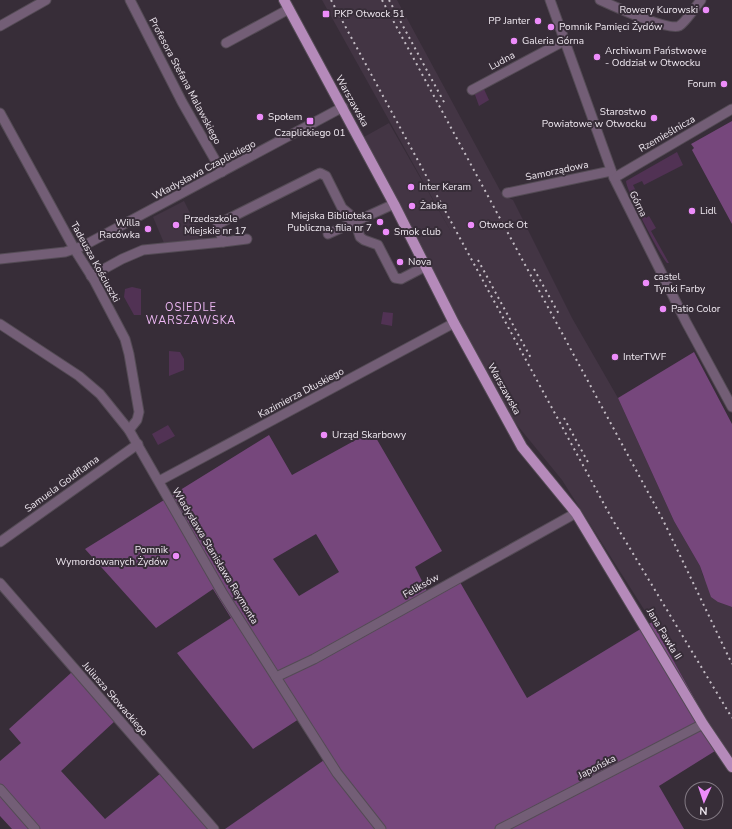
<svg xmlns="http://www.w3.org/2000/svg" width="732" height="829" font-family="'Nunito Sans',sans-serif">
<rect width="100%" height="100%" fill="#372d38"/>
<g fill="#433544">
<polygon points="322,0 397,0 502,194 513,200 572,318 618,398 674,521 700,566 703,576 718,602 732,607 732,758 707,721 652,622 562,480 513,420 453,315 364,137 389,123 454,237"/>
<polygon points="184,201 203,239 164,243 153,217"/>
</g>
<g fill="#513254">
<polygon points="483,87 489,100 479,106 474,92"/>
<path d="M677,152L683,165L644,185L642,181L633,185L636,191L633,193L646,218L649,216L656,228L651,231L669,263H667C659,254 626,190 626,181Z"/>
<polygon points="132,287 141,289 141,315 134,315 124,297 125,289"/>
<polygon points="383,312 393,313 392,326 381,324"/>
<polygon points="169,351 180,352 184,359 184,370 169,376"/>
<polygon points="168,425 175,436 158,445 152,434"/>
</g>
<g fill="#76477c" fill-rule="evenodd">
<polygon points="732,121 732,224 692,150 694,148 691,144"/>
<polygon points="694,352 732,424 732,607 718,602 711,597 700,566 674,521 618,398"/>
<path d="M372,431L442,551L415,567L428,593L457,577L527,698L652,622L707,721L723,746L659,786L684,829H225L327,758L299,719L253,749L177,653L231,618L213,589L156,628L85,549L269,435L292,475ZM316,534L339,572L299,596L273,559Z"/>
<polygon points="72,672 115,721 61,771 105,819 161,773 210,829 12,829 0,816 0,761 21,743 9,729"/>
</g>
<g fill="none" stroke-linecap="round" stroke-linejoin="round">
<g stroke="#544b55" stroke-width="11">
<g id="minor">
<polyline points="130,0 182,102 222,172"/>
<polyline points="550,0 614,178 686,322 732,407"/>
<path d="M600,0C613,6 668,31 679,26C685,23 696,6 701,0"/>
<polyline points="0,26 46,0"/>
<polyline points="226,43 289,9"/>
<polyline points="472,90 564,41"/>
<polyline points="0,113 75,250 94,280 125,339 129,354 139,412 137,420 129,430"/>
<polyline points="614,178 732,109"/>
<polyline points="507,193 611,171"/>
<polyline points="328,234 394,204"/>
<polyline points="223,242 247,239"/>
<polyline points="0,259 65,252 83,246 343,107"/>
<polyline points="91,276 122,259 143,250 223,242 218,224 320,173 326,176 342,208 354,218 360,237 364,240 378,245 395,278 401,279 426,266"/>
<polyline points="0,324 79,376 100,394 129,430 223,594 337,773 381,829"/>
<polyline points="159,481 454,323"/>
<polyline points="0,542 138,444"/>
<polyline points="0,583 214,829"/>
<polyline points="276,677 314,659 576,513"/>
<polyline points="0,789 35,829"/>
<polyline points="500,829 703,724"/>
</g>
</g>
<g stroke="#544b55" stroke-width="12">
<polyline id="major" points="284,0 394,204 454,323 522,447 576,513 703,724 732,767"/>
</g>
<use href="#minor" stroke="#735e76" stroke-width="9"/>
<use href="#major" stroke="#b58aba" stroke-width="10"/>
<g stroke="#c3bcc4" stroke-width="2" stroke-dasharray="2 4" stroke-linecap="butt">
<polyline points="331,0 611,517 732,718"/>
<polyline points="382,0 663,520 732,664"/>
<polyline points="389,0 445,104"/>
<polyline points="478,260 532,360"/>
<polyline points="534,269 560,316"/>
<polyline points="564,418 589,464"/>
</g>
</g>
<g fill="#ed8cfa" stroke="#372d38" stroke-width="1.5">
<circle cx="706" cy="10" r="4"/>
<rect x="322" y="10" width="8" height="8" rx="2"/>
<circle cx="538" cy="21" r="4"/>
<circle cx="551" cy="27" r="4"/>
<circle cx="514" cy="41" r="4"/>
<circle cx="597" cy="57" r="4"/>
<circle cx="724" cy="84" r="4"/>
<circle cx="260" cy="117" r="4"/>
<circle cx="654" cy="118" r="4"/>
<rect x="306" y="117" width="8" height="8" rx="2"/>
<circle cx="411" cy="187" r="4"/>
<circle cx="412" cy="206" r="4"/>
<circle cx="692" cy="211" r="4"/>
<circle cx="380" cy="222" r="4"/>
<circle cx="176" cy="225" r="4"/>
<circle cx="471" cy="225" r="4"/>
<circle cx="148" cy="229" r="4"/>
<circle cx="386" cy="232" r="4"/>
<circle cx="400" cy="262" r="4"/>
<circle cx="646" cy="283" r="4"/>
<circle cx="663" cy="309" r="4"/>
<circle cx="615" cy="357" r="4"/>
<circle cx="324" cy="435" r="4"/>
<circle cx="176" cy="556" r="4"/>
</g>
<g text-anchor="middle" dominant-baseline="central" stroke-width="4" stroke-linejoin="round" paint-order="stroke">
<g font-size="10" fill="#efe8f0" stroke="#372d38" text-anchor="start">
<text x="698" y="10" text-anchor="end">Rowery Kurowski</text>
<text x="334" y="14">PKP Otwock 51</text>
<text x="530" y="21" text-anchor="end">PP Janter</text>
<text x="559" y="27">Pomnik Pamięci Żydów</text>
<text x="522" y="41">Galeria Górna</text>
<text x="605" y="51">Archiwum Państwowe<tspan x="605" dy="12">- Oddział w Otwocku</tspan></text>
<text x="716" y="84" text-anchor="end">Forum</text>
<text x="646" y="112" text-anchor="end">Starostwo<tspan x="646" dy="12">Powiatowe w Otwocku</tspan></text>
<text x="268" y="117">Społem</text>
<text x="310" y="133" text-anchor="middle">Czaplickiego 01</text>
<text x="419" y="187">Inter Keram</text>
<text x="420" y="206">Żabka</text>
<text x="700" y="211">Lidl</text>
<text x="372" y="216" text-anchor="end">Miejska Biblioteka<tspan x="372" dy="12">Publiczna, filia nr 7</tspan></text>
<text x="184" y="219">Przedszkole<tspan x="184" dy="12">Miejskie nr 17</tspan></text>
<text x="140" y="223" text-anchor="end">Willa<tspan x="140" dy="12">Racówka</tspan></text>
<text x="479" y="225">Otwock Ot</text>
<text x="394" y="232">Smok club</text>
<text x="408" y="262">Nova</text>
<text x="654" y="277">castel<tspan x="654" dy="12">Tynki Farby</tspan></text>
<text x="671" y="309">Patio Color</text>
<text x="623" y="357">InterTWF</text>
<text x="332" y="435">Urząd Skarbowy</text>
<text x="168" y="550" text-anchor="end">Pomnik<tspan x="168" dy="12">Wymordowanych Żydów</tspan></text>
</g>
<g font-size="10" fill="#efe8f0" stroke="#372d38">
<text transform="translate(502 61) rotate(-28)">Ludna</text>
<text transform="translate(185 81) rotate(62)">Profesora Stefana Malawskiego</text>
<text transform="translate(352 101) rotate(61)">Warszawska</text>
<text transform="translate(667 134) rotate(-30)">Rzemieślnicza</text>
<text transform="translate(204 170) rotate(-28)">Władysława Czaplickiego</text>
<text transform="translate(557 171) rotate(-12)">Samorządowa</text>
<text transform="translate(638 204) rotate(64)">Górna</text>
<text transform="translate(95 262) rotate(61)">Tadeusza Kościuszki</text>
<text transform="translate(504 389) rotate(61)">Warszawska</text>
<text transform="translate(301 393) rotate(-28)">Kazimierza Dłuskiego</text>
<text transform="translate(62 484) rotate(-36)">Samuela Goldflama</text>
<text transform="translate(215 556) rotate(59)">Władysława Stanisława Reymonta</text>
<text transform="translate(421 586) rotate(-29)">Feliksów</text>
<text transform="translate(664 634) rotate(59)">Jana Pawła II</text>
<text transform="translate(115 699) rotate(49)">Juliusza Słowackiego</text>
<text transform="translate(597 767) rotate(-27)">Japońska</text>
</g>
<g font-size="11" letter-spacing="1" fill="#ecb7f3" stroke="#372d38">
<text x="191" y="307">OSIEDLE<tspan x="191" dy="13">WARSZAWSKA</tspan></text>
</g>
</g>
<g transform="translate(704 801) rotate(183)"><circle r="19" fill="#372d38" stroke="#817882"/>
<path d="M0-3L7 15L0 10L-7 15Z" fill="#ed8cfa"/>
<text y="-6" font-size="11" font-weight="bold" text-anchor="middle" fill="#efe8f0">N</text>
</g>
</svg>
